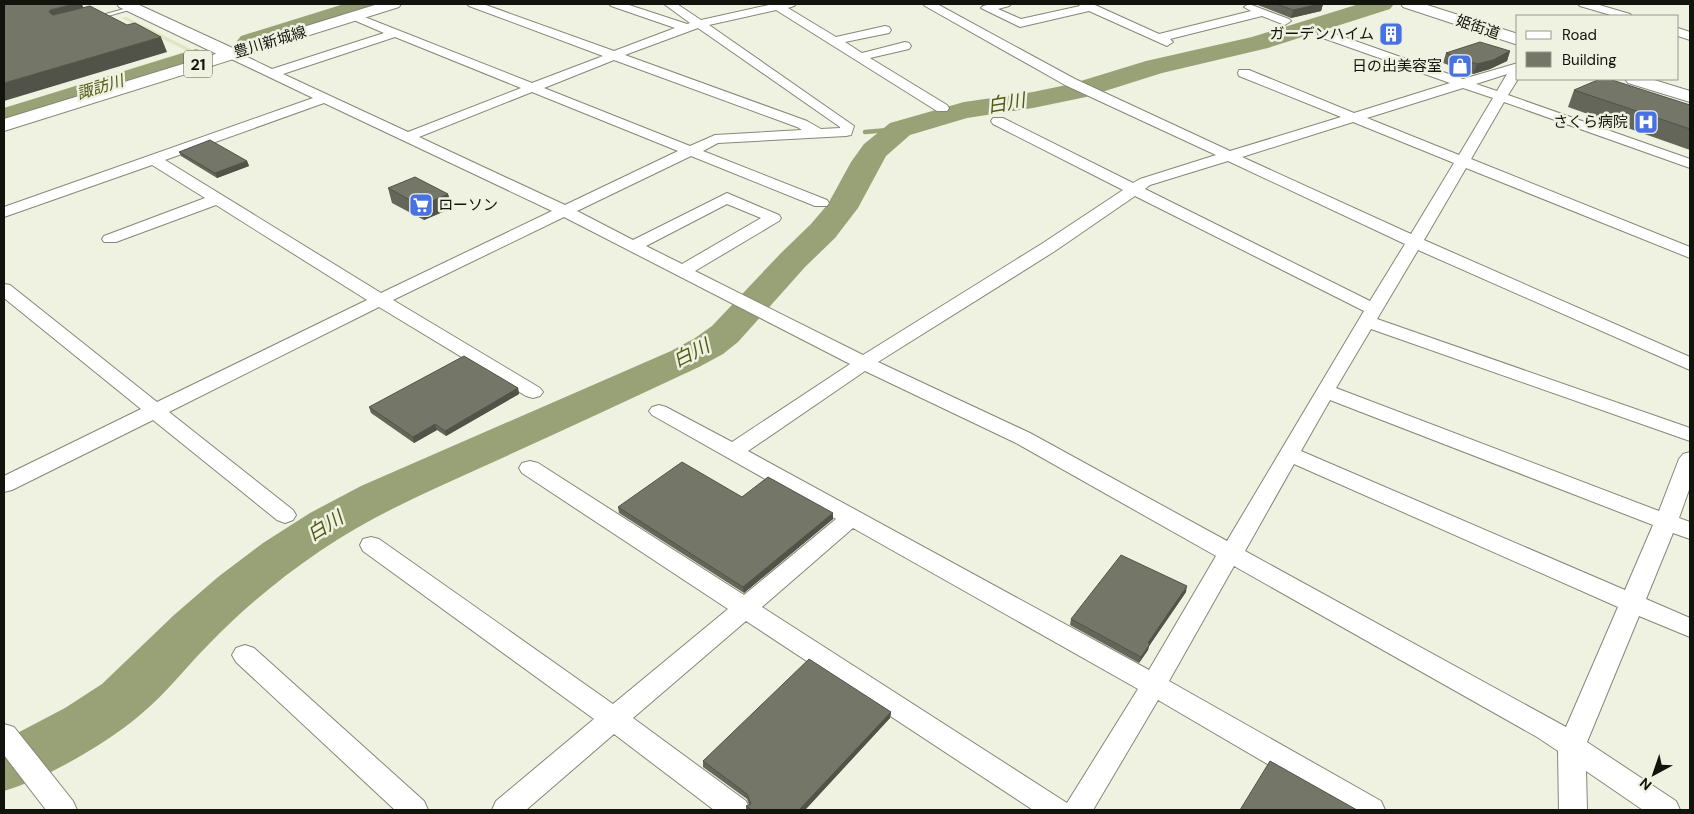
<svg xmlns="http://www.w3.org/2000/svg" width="1694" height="814" font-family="'DM Sans','Noto Sans JP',sans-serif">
<rect width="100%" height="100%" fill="#eff2e0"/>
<polygon fill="#dfe5c1" points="126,17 195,51 191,57 4,115 4,108 187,51 122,18"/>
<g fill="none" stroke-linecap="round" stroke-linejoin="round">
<polyline stroke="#99a176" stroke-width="4.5" points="865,132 900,129"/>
<g fill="#99a176" fill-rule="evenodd">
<polygon points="344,4 380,4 376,9 259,46 250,49 241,46 237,41 241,36"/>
<path d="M1359,4H1394L1390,9L1268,48L1162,73L1086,97L1033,108L967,118L910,135L886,156L858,208L835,238L805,267L738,342L723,354L699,367C629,400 559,432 489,464C431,490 373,515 320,551C280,578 243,609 209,644C186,667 166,694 140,715C106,744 47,778 4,791V740L65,708L102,684L174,615L218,577L263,543L310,513L361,486L671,351L695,338L712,326L781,253L811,224L828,204L851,162L864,144L890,123L964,102L1033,92L1071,84L1146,61L1252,37Z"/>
<polygon points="196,49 205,52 209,57 205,62 4,125 4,108"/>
</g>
<g stroke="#858877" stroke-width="2">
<polygon id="lane" points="131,7 136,8 94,20 91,18"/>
</g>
<g stroke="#858877" stroke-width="2">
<g id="street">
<path d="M467,4H483L614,51L675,28L611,6L609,4H626L687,24L690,23L664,4H677L701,20L769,5L768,4H796L794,6L788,8L836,37L885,26L889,27L891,30L889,33L845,42L862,53L905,42L909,43L911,46L909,49L870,58L947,105L949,108L947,111H937L776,10L709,25L854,126L851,135L846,136L718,143L703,151L827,200L829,203L827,206H815L691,156L577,211L633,240L727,193L779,215L781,218L779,221L695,271L863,355L1043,243L1123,190L993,124L991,121L993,118H1003L1133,183L1140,179L1216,155L1065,85L925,6L923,4H937L1075,79L1230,151L1341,117L1239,76L1238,73L1239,70H1249L1354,113L1450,83L1320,37L1318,34L1320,31L1324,30L1463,79L1518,63V79L1508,95L1690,159V168L1504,102L1471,159L1690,247V258L1466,168L1424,240L1690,357V370L1418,250L1377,319L1690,428V441L1371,329L1336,388L1659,511L1679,459L1683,454L1690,452V487L1679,518L1690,522V539L1673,533L1646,599L1690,618V637L1639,616L1587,742L1676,801L1680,810H1643L1586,771L1587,810H1559L1558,751L1537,737L1234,566L1169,681L1381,801L1385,810H1346L1158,700L1093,810H1033L746,621L633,718L746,801L750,810H714L614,734L526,810H492L496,801L594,719L363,551L360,545L363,539L371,537L379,539L613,704L728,609L522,473L519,468L522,463L530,461L538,463L744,595L836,519L652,415L649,411L652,407L659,405L666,407L732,442L850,364L564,217L393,300L540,388L543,392L540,396L533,398L526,396L379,307L169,412L293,510L296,515L293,520L285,523L277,520L153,420L12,490L4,492V476L141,409L4,298V284L10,285L157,402L367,300L216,205L116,242H104L102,239L104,236L205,198L152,165L4,217V207L313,98L227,57L225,54L227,51H235L272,69L384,33L349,18L347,16L349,14H357L532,83L603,56L469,6ZM698,28L840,127V128L821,129L807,121L625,55ZM395,37L521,88L408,132L283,74ZM614,60L797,127L802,130L715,135L690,146L544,88ZM1507,74L1497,91L1476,84L1504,75ZM1463,88L1493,98L1459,155L1367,118ZM532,92L678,151L565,205L419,137ZM324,103L552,211L381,293L165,160ZM1353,122L1454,163L1411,234L1242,157ZM1228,161L1405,244L1370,301L1145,189L1150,185ZM1135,196L1364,311L1227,541L1030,433L878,362L1055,251ZM727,204L761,218L682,264L646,246ZM865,371L1016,443L1216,556L1149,670L748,451ZM1330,400L1653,525L1625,590L1301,451ZM1294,464L1618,607L1566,727L1245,551ZM853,528L1138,689L1067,803L762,607Z"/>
<polygon points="991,4 1011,4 1009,6 998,9 1021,19 1080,6 1078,4 1095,5 1159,34 1251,11 1244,7 1249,4 1289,19 1291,21 1285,25 1262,16 1170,39 1173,42 1167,46 1089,11 1020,27 981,8 983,6"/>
<polygon points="1578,4 1596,4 1630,14 1632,16 1614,16 1580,6"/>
<polygon points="1678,28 1690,32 1690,40 1678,36"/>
<polygon points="245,645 254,648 424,801 428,810 395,810 236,662 232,655 236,648"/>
<polygon points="4,724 14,727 73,801 77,810 46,810 4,755"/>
</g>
</g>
<g stroke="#858877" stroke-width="2">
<polygon id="secondary" points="117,4 137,4 237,50 240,54 237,58 231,59 225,58 119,7"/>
</g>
<g stroke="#858877" stroke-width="2">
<g id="primary">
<polygon points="378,4 401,4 399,7 4,131 4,119"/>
<polygon points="1401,4 1424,4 1518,34 1518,45 1403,7"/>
<polygon points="1625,79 1651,79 1690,91 1690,102 1628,83"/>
</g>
</g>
<use href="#lane" fill="#fff" fill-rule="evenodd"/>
<use href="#street" fill="#fff" fill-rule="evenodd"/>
<use href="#secondary" fill="#fff" fill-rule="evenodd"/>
<use href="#primary" fill="#fff" fill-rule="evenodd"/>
</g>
<g fill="#646659">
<polygon points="1255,4 1323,4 1321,11 1291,18"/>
<polygon points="1510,51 1507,61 1490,69 1473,74 1443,63 1446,53"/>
<polygon points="1574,90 1690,105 1690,150 1568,107"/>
<polygon points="179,152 247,161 249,166 217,178 181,156"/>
<polygon points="388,188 448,194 452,208 424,220 392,203"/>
<polygon points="518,388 519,394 446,436 437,430 414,443 371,413 369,407"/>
<polygon points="742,497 833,513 833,519 744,593 619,513 618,507"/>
<polygon points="1186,592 1149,646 1148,650 1139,663 1070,625 1071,619"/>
<polygon points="891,712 890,718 805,810 746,810 746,806 749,805 747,799 703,767 703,761"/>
</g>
<g fill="#515348">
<polygon points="74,4 82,4 87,17 57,25 49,12 50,10"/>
<polygon points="1320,4 1323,4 1321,11 1291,18 1293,10"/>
<polygon points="161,37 167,52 4,101 4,83"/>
<polygon points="1510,51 1507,61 1490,69 1473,74 1477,64"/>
<polygon points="247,161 249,166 217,178 215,173"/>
<polygon points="448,194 452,208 424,220 421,206"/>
<polygon points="518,388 519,394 446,436 445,431"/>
<polygon points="435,424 437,430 414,443 413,437"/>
<polygon points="833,513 833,519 744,593 743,587"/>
<polygon points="1187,586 1186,592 1149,646 1148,650 1139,663 1141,657 1148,643"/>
<polygon points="891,712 890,718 805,810 799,810"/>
</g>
<g fill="#747767" stroke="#515348">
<polygon points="4,4 74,4 50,10 49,12 53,15 90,6 127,25 135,23 161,37 4,83"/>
<polygon points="1276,4 1320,4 1293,10"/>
<polygon points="1480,42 1510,51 1493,60 1477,64 1446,53"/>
<polygon points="1600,79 1609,79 1690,105 1690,129 1574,90"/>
<polygon points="210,140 247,161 215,173 179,152"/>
<polygon points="415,177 448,194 421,206 388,188"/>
<polygon points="464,356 518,388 445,431 435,424 413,437 369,407"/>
<polygon points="682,462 742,497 768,477 833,513 743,587 618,507"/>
<polygon points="1121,555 1187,586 1148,643 1150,644 1141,657 1071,619"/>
<polygon points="809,659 891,712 799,810 752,810 746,806 751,804 747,794 703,761"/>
<polygon points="1270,761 1357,810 1240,810"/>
</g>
<defs>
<g id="building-square" transform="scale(1.25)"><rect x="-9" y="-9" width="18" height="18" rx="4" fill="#4872e4" stroke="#eff2e0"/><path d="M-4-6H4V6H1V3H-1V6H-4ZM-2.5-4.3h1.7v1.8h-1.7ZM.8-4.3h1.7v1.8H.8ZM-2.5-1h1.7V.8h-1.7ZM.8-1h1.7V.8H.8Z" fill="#fff"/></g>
<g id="shop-square" transform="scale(1.25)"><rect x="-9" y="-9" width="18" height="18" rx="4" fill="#4872e4" stroke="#eff2e0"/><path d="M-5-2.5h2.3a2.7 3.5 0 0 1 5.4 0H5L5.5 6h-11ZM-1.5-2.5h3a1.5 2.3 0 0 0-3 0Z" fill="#fff"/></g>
<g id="hospital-square" transform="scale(1.25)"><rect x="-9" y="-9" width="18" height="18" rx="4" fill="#4872e4" stroke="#eff2e0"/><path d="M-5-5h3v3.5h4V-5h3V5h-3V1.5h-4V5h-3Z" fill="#fff"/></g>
<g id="supermarket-square" transform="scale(1.25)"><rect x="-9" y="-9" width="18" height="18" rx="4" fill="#4872e4" stroke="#eff2e0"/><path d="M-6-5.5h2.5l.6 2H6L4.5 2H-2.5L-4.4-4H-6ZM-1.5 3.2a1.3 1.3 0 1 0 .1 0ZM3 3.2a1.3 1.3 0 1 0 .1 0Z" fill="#fff"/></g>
</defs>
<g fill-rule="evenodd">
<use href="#building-square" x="1391" y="34"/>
<use href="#shop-square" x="1460" y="66"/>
<use href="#hospital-square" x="1646" y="122"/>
<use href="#supermarket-square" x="421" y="205"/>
</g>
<g text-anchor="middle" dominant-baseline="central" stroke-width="5" stroke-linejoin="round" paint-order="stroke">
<g font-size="15" fill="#12130d" stroke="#eff2e0">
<text transform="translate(1478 27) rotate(19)">姫街道</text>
<text transform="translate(270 42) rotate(-17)">豊川新城線</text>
</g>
<g font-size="15" fill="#12130d" stroke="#eff2e0" text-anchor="end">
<text x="1374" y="34">ガーデンハイム</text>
<text x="1442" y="66">日の出美容室</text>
<text x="1628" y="122">さくら病院</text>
<text x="438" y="205" text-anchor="start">ローソン</text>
</g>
<rect fill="#eff2e0" stroke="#54564c" stroke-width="1" x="184" y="50.5" width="28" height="27" rx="4"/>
<g font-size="16" font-weight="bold" fill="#12130d">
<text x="198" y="64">21</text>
</g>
<g font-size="16" font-style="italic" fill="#515914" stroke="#eff2e0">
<text transform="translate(100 87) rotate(-17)">諏訪川</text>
</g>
<g font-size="19" font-style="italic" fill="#515914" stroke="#eff2e0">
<text transform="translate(1006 103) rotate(-10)">白川</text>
<text transform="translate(691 353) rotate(-27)">白川</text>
<text transform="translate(325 526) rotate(-32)">白川</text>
</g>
</g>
<rect width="1694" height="814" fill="none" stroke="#12130d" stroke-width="10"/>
<rect x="1516" y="15" width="162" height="65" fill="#eff2e0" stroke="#97998c"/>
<rect x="1526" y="31" width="25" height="8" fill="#ffffff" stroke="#97998c"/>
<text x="1562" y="40" font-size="15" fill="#12130d">Road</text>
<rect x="1526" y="52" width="25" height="15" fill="#747767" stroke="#97998c"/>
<text x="1562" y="65" font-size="15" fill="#12130d">Building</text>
<g transform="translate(1654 774) rotate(220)" stroke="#eff2e0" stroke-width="4" paint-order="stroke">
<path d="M0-4L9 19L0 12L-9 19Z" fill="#12130d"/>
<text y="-8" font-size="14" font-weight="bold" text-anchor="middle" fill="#12130d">N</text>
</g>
</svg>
